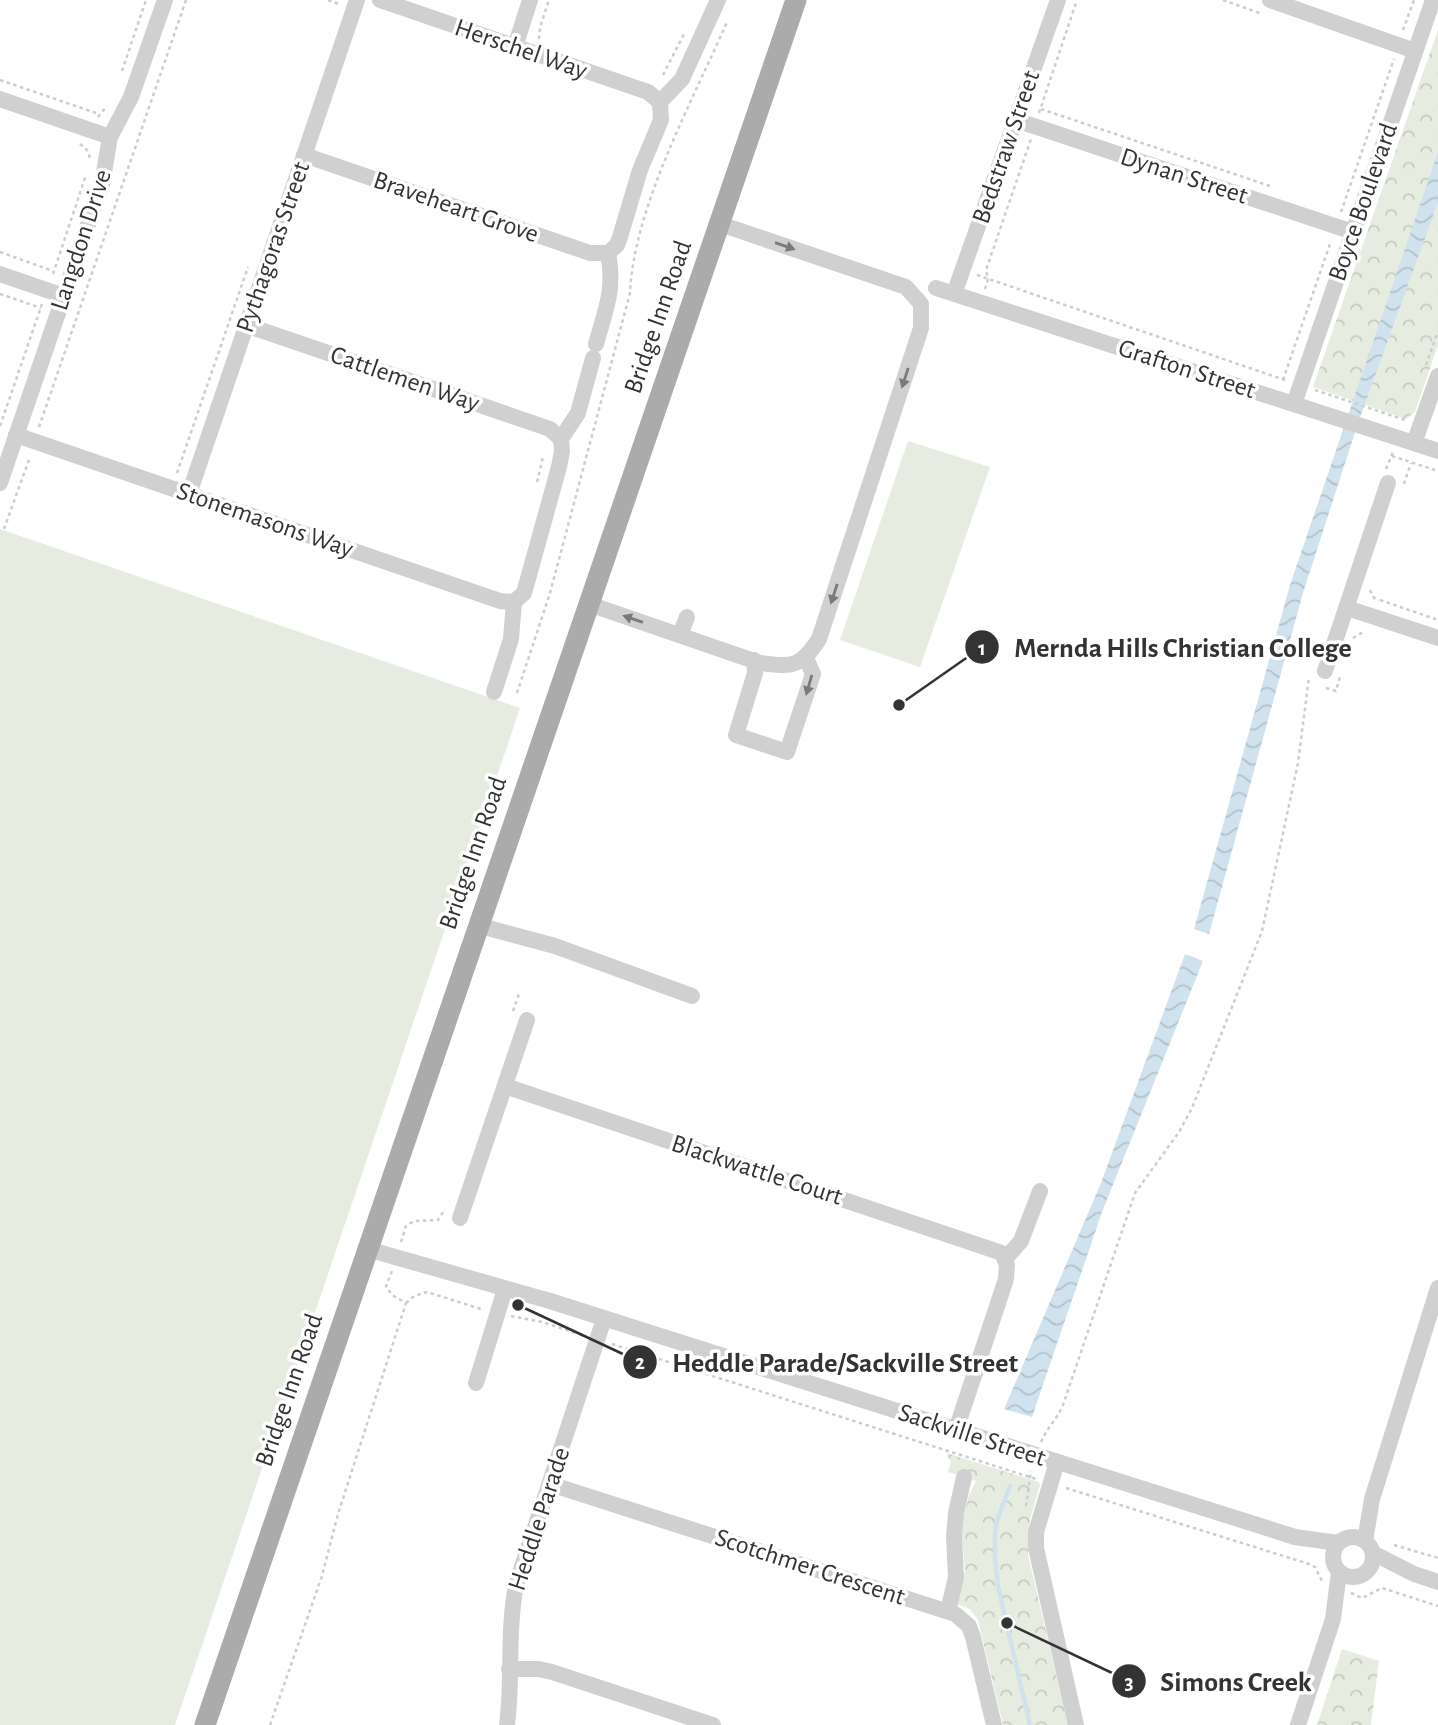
<svg xmlns="http://www.w3.org/2000/svg" width="1438" height="1725" font-family="'Alegreya Sans',sans-serif">
<defs>
<pattern id="park-crowns" width="20" height="18" patternUnits="userSpaceOnUse" patternTransform="scale(1.75)"><rect width="20" height="18" fill="#e6ecdf"/><path d="M2 6a3 3 0 1 1 6 0M12 15a3 3 0 1 1 6 0" fill="none" stroke="#c6cbc0"/></pattern>
<pattern id="water-waves" width="16" height="10" patternUnits="userSpaceOnUse" patternTransform="scale(1.75)"><rect width="16" height="10" fill="#cfe2ee"/><path d="M0 5q4-4 8 0t8 0" fill="none" stroke="#b2c2cd"/></pattern>
</defs>
<rect width="100%" height="100%" fill="#fff"/>
<g fill="#e6ecdf">
<polygon points="908,441 990,467 920,667 840,640"/>
<polygon points="0,529 520,708 175,1725 0,1725"/>
</g>
<g fill="url(#park-crowns)">
<polygon points="1438,30 1438,345 1415,412 1406,419 1313,387"/>
<polygon points="946,1453 1039,1482 1040,1485 1030,1519 1028,1555 1068,1725 1003,1725 978,1620 970,1609 956,1604 961,1579 965,1572 962,1536 963,1519 969,1495 976,1481 948,1472 951,1462"/>
<polygon points="1342,1649 1379,1661 1371,1725 1317,1725"/>
</g>
<g fill="url(#water-waves)">
<polygon points="1438,152 1438,202 1359,420 1303,593 1209,934 1194,929 1290,585"/>
<polygon points="1185,954 1203,961 1102,1212 1032,1417 1004,1409 1101,1183"/>
</g>
<g fill="none" stroke-linecap="round" stroke-linejoin="round">
<polyline stroke="#cfe2ee" stroke-width="4.5" points="1010,1486 997,1521 995,1534 995,1559 998,1586 1030,1725"/>
<g stroke="#cdcdcd" stroke-width="2.5" stroke-dasharray="3.5 3.5" stroke-linecap="butt">
<polyline points="328,0 341,5"/>
<polyline points="1223,0 1262,14"/>
<polyline points="1403,30 1414,0"/>
<polyline points="539,39 540,27 549,0"/>
<polyline points="122,71 146,0"/>
<polyline points="663,75 684,34"/>
<polyline points="0,80 99,114"/>
<polyline points="1041,109 1270,186"/>
<polyline points="1039,113 1077,0"/>
<polyline points="98,117 107,106"/>
<polyline points="80,144 87,150 90,158"/>
<polyline points="1341,212 1394,59"/>
<polyline points="0,252 53,271"/>
<polyline points="53,274 86,175"/>
<polyline points="977,275 1285,380"/>
<polyline points="985,289 988,279 986,270 1031,139"/>
<polyline points="0,294 41,308"/>
<polyline points="1426,365 1438,331"/>
<polyline points="1283,380 1331,241"/>
<polyline points="1315,390 1405,420"/>
<polyline points="0,426 42,304"/>
<polyline points="39,427 186,0"/>
<polyline points="1392,456 1438,471"/>
<polyline points="1386,469 1393,452"/>
<polyline points="177,473 248,267"/>
<polyline points="537,482 543,457"/>
<polyline points="1404,484 1411,463"/>
<polyline points="4,529 30,457"/>
<polyline points="1370,590 1374,598 1379,600"/>
<polyline points="1380,600 1438,620"/>
<polyline points="1353,638 1365,631"/>
<polyline points="1326,688 1336,691 1340,677"/>
<path d="M517,693L550,593L630,293C634,207 692,102 727,22"/>
<polyline points="513,1011 519,994"/>
<polyline points="401,1242 406,1226 414,1221 438,1220 445,1209"/>
<polyline points="406,1303 414,1296 427,1292 484,1310"/>
<polyline points="511,1316 542,1322 582,1335"/>
<polyline points="612,1344 1036,1479"/>
<path d="M1041,1442C1047,1428 1057,1419 1063,1405L1135,1193L1179,1132L1192,1108L1262,931L1298,763L1309,677"/>
<polyline points="1066,1488 1309,1564 1315,1567 1322,1581"/>
<polyline points="1026,1506 1031,1471"/>
<polyline points="1394,1545 1438,1558"/>
<polyline points="1351,1593 1362,1598 1382,1588 1438,1606"/>
<polyline points="270,1725 322,1576 338,1514 406,1303 392,1295 386,1286 392,1271"/>
</g>
<g stroke="#d0d0d0" stroke-width="16">
<polyline points="380,0 648,92 660,102"/>
<polyline points="1270,0 1415,51"/>
<polyline points="515,47 530,0"/>
<polyline points="0,99 110,137"/>
<polyline points="1016,120 1353,232"/>
<polyline points="304,155 590,253 608,253"/>
<polyline points="608,253 617,245 620,237 640,170 661,120 660,102 682,79 718,0"/>
<polyline points="0,274 64,296"/>
<polyline points="936,288 1438,451"/>
<polyline points="954,294 1058,0"/>
<polyline points="246,325 550,429 561,439"/>
<path d="M596,344C606,308 615,290 608,253"/>
<polyline points="1294,404 1433,0"/>
<polyline points="16,435 500,601 514,602"/>
<polyline points="1414,443 1438,376"/>
<polyline points="0,483 102,184 110,137 131,97 165,0"/>
<polyline points="189,494 357,0"/>
<polyline points="514,602 524,593 559,467 562,451 561,439 578,413 593,358"/>
<path d="M589,604L760,663C793,667 800,668 819,639L921,328V304L906,287L720,224"/>
<polyline points="1347,608 1438,638"/>
<polyline points="680,635 687,617"/>
<polyline points="754,660 755,673 736,735 787,752 813,674 806,658"/>
<polyline points="1325,671 1388,483"/>
<polyline points="494,692 511,639 514,602"/>
<polyline points="477,925 555,946 692,996"/>
<polyline points="505,1086 1002,1253 1007,1265 1006,1279 956,1430"/>
<polyline points="460,1218 527,1020"/>
<polyline points="367,1249 550,1301 1295,1537 1338,1543"/>
<polyline points="1006,1258 1021,1241 1040,1191"/>
<polyline points="476,1383 505,1289"/>
<polyline points="1057,1462 1036,1532 1036,1548 1076,1725"/>
<polyline points="550,1484 955,1614 969,1626 973,1637 994,1725"/>
<circle cx="1353" cy="1557" r="20"/>
<polyline points="1365,1541 1372,1499 1438,1288"/>
<polyline points="1373,1553 1414,1574 1438,1582"/>
<polyline points="948,1611 956,1577 954,1536 956,1513 964,1477"/>
<polyline points="509,1669 539,1669 552,1672 713,1725"/>
<path d="M507,1725C513,1678 507,1632 516,1585L604,1319"/>
<polyline points="1298,1725 1333,1619 1339,1572"/>
</g>
<polyline stroke="#ababab" stroke-width="21" points="205,1725 796,0"/>
</g>
<defs><path id="oneway-solid" d="M-6-.8H1V-3.2L6.5 0L1 3.2V.8H-6Z" transform="scale(1.75)"/></defs>
<g fill="#7a7a7a">
<use href="#oneway-solid" transform="translate(785 246) rotate(19)"/>
<use href="#oneway-solid" transform="translate(905 378) rotate(108)"/>
<use href="#oneway-solid" transform="translate(834 594) rotate(108)"/>
<use href="#oneway-solid" transform="translate(633 619) rotate(-161)"/>
<use href="#oneway-solid" transform="translate(809 685) rotate(106)"/>
</g>
<g text-anchor="middle" dominant-baseline="central" stroke-width="7" stroke-linejoin="round" paint-order="stroke">
<g font-size="26" fill="#333" stroke="#fff">
<text transform="translate(521 49) rotate(19)">Herschel Way</text>
<text transform="translate(1006 147) rotate(-71)">Bedstraw Street</text>
<text transform="translate(1184 176) rotate(18)">Dynan Street</text>
<text transform="translate(1363 202) rotate(-71)">Boyce Boulevard</text>
<text transform="translate(456 207) rotate(19)">Braveheart Grove</text>
<text transform="translate(81 240) rotate(-72)">Langdon Drive</text>
<text transform="translate(273 247) rotate(-71)">Pythagoras Street</text>
<text transform="translate(658 317) rotate(-71)">Bridge Inn Road</text>
<text transform="translate(1187 369) rotate(18)">Grafton Street</text>
<text transform="translate(405 379) rotate(19)">Cattlemen Way</text>
<text transform="translate(265 520) rotate(19)">Stonemasons Way</text>
<text transform="translate(473 853) rotate(-71)">Bridge Inn Road</text>
<text transform="translate(757 1170) rotate(18)">Blackwattle Court</text>
<text transform="translate(289 1390) rotate(-71)">Bridge Inn Road</text>
<text transform="translate(972 1435) rotate(18)">Sackville Street</text>
<text transform="translate(539 1519) rotate(-72)">Heddle Parade</text>
<text transform="translate(810 1567) rotate(18)">Scotchmer Crescent</text>
</g>
</g>
<path fill="none" stroke="#333" stroke-width="2.5" d="M899 705L982 647M518 1305L640 1362M1007 1623L1129 1681"/>
<g fill="#333" stroke="#fff" stroke-width="2.5">
<circle cx="899" cy="705" r="7"/>
<circle cx="518" cy="1305" r="7"/>
<circle cx="1007" cy="1623" r="7"/>
<circle cx="982" cy="647" r="18"/>
<circle cx="640" cy="1362" r="18"/>
<circle cx="1129" cy="1681" r="18"/>
</g>
<g font-size="21" text-anchor="middle" font-weight="bold" fill="#fff">
<text x="982" y="655">1</text>
<text x="640" y="1369">2</text>
<text x="1129" y="1689">3</text>
</g>
<g font-size="28" text-anchor="middle" font-weight="bold" fill="#333" stroke="#fff" stroke-width="7" stroke-linejoin="round" paint-order="stroke">
<text x="1183" y="657">Mernda Hills Christian College</text>
<text x="845" y="1372">Heddle Parade/Sackville Street</text>
<text x="1236" y="1691">Simons Creek</text>
</g>
</svg>
